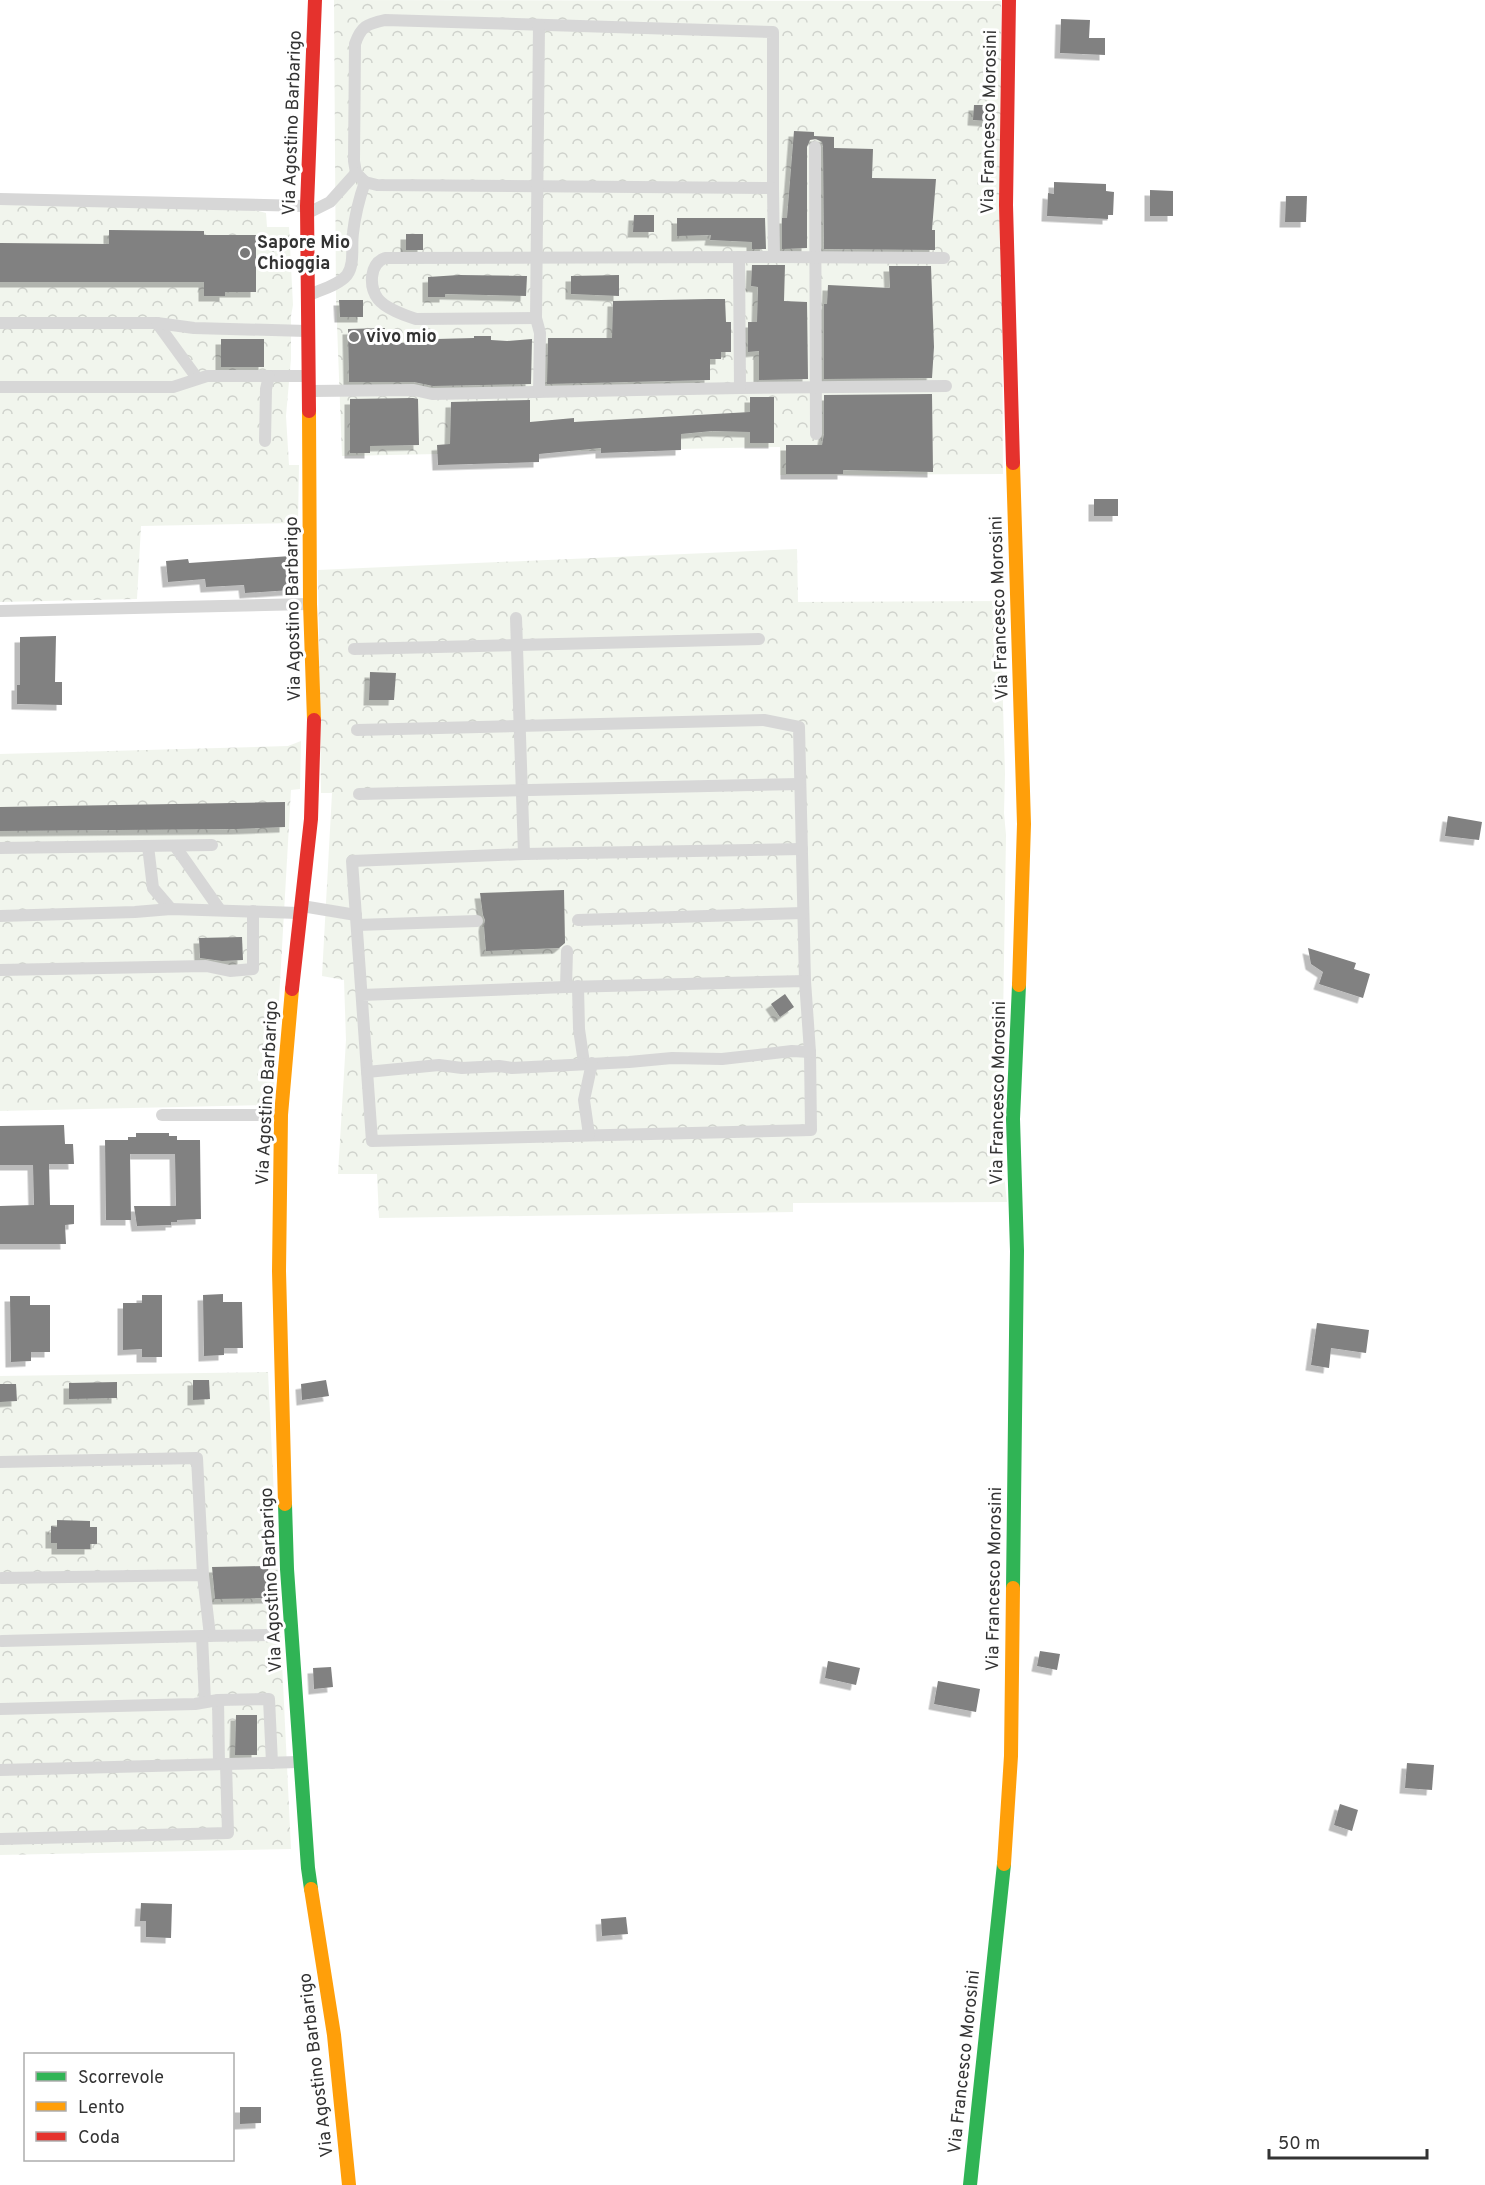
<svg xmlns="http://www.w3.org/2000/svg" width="1485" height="2185" font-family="Overpass,sans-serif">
<defs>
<pattern id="park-crowns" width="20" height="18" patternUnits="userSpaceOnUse" patternTransform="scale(1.5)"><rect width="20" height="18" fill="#f1f5ed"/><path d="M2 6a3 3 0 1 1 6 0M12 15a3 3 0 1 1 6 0" fill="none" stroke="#cfd2cc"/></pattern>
<filter id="shadow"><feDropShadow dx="-5.5" dy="5.5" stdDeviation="0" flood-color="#0004"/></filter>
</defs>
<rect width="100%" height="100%" fill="#fff"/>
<g fill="url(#park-crowns)">
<polygon points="334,0 1001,1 1003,474 780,475 780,447 342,456 336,298"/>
<polygon points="0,203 243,207 266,213 267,227 289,227 293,305 291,316 291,359 286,416 289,465 299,465 298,523 141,526 137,599 0,602"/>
<polygon points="797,549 798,602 1000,601 1005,774 1004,813 1006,835 1001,1147 1007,1202 793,1203 793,1212 379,1218 377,1174 338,1174 346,1040 344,980 322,976 332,793 321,793 318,570"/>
<polygon points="301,741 300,789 291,790 273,1105 0,1111 0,754 288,746"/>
<polygon points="268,1372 291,1849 0,1855 0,1376"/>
</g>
<g fill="#818181" filter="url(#shadow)">
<polygon points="1061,19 1090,20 1089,38 1105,38 1105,55 1060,53"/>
<polygon points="974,105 989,105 988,121 973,120"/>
<polygon points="794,131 814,132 814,136 834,137 834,148 873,149 872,178 936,179 932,230 935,230 935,250 824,249 823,147 822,142 816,139 810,140 807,147 807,248 782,249 782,218 787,218"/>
<polygon points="1054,182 1106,184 1106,191 1114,192 1113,215 1108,215 1108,219 1047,216 1048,193 1054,194"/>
<polygon points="1150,190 1173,191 1173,216 1150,216"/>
<polygon points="1286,196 1307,196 1306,222 1285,222"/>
<polygon points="634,215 654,215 654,232 633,232"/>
<polygon points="677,218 765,218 766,249 752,249 752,242 710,240 711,235 677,236"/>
<polygon points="109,230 204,231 204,235 256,235 256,292 225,292 225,296 204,296 204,282 0,282 0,243 109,244"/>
<rect x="406" y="234" width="17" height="16"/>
<polygon points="752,265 785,265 784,301 807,302 808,379 759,380 759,351 748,352 748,322 757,322 758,287 751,286"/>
<polygon points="889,266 931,266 934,347 932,378 824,379 824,304 827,304 828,285 890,288"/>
<polygon points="459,275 527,276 526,296 445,294 445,297 428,297 428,277"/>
<polygon points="619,275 619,296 571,294 571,276"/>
<polygon points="709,299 725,299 726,322 731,322 731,352 721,352 721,359 710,359 710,380 547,384 548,338 612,338 613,301"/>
<polygon points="339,300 363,300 363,317 340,317"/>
<polygon points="385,328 384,343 437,342 437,339 474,338 474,336 491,336 491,340 507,341 532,339 531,384 433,386 414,382 349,382 348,329"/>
<rect x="221" y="339" width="43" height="28"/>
<polygon points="932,394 933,472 843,470 843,474 786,474 786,445 822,445 824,434 824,395"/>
<polygon points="750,397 774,397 774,443 750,443 750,432 712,431 681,434 681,450 601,453 601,448 539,454 539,462 438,465 437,445 450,444 451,402 530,400 530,422 574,418 574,422 750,412"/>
<polygon points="413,398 418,399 419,445 370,446 370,453 350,453 350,399"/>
<rect x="1094" y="499" width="24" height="17"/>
<polygon points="291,556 291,590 245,593 244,585 206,587 205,579 168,582 166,561 188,559 189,563"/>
<polygon points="56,636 55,682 62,682 62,705 17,704 17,685 20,685 20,637"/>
<polygon points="370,672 396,673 394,700 369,700"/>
<polygon points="285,802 285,827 236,829 0,831 0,807"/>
<polygon points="1448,816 1482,822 1479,840 1445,836"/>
<polygon points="564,890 565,943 559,948 486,951 484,926 485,920 483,915 480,893"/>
<polygon points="242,937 243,960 222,961 200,958 199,938"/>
<polygon points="1308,948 1356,963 1354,969 1370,974 1363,998 1319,984 1323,972 1311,964"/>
<polygon points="785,994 794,1007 780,1017 771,1004"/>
<polygon points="64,1125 65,1144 73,1144 74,1164 49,1164 50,1205 74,1205 74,1224 65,1225 66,1244 0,1244 0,1206 34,1205 33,1165 0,1165 0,1126"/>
<polygon points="136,1133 169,1133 169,1136 177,1136 177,1140 200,1140 201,1219 177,1220 177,1222 171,1222 171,1225 137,1226 134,1206 176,1206 175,1154 130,1154 131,1220 106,1220 105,1140 128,1140 128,1137 136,1137"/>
<polygon points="223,1294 223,1302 242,1302 243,1348 224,1348 224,1355 204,1356 203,1295"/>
<polygon points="142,1295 162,1295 162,1357 142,1357 142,1349 123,1350 123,1303 142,1303"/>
<polygon points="10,1296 30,1296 30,1305 50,1305 50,1352 31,1352 31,1361 11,1362"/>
<polygon points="1317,1323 1369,1330 1366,1353 1331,1348 1329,1368 1311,1365"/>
<polygon points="193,1380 209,1380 210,1399 193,1400"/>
<polygon points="326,1380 329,1396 302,1400 301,1384"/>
<polygon points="117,1382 117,1398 69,1399 69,1383"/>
<polygon points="0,1384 16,1384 17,1401 0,1402"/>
<polygon points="57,1520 90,1521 90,1527 97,1527 97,1544 90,1544 90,1549 57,1549 57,1543 51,1543 51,1526 57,1527"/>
<polygon points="268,1566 270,1598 215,1599 212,1567"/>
<polygon points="1040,1651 1060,1654 1057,1670 1037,1666"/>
<polygon points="828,1661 860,1668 856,1685 825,1678"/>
<polygon points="331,1667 333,1687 314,1689 313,1668"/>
<polygon points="938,1681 980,1689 976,1712 934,1704"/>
<polygon points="236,1715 257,1715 257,1755 235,1755"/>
<polygon points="1407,1763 1434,1765 1432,1790 1405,1788"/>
<polygon points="1340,1804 1358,1810 1352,1831 1334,1825"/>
<polygon points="141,1903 172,1904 171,1938 146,1937 146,1921 140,1921"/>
<polygon points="626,1917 628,1934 602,1936 601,1919"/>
<polygon points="240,2107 261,2107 261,2123 240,2124"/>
</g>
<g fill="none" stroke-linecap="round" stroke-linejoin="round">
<g stroke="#d7d7d7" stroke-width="12">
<polyline points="815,147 816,434"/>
<path d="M365,182L356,173L354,161L355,44C361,26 367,24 385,20L773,32V188"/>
<polyline points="0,199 305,206"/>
<polyline points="310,212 330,202 356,173"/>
<path d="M309,295C320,290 339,285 347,275C355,264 351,246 353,233C355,215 359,199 365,182L377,185L773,188L774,257"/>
<path d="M536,318L416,319C404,315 386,309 378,299C369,287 369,264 385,258L774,257L944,258"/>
<polyline points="0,323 157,323 197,378"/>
<polyline points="157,323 194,328 307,331"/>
<polyline points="0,387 173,387 207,376 306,376"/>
<polyline points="740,388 946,386"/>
<polyline points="310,391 414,390 432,394 740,388 739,257"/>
<polyline points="539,392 540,333 536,318 539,25"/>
<polyline points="265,441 266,389 269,376"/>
<polyline points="0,611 308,604"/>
<polyline points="516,618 524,854"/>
<polyline points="354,649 759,639"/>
<polyline points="357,730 764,720 799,727 805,981"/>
<polyline points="359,794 800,784"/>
<polyline points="148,846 153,888 171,909"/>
<polyline points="175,846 220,910"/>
<polyline points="0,848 212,845"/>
<polyline points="302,906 356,915"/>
<polyline points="0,916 135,912 171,909 299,913"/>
<polyline points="578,920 803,913"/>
<polyline points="357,925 477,921"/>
<polyline points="0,970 206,966 230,971 253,969 253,911"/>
<polyline points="578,986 579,1029 584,1063"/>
<polyline points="566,987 567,951"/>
<polyline points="362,995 566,987 805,981 810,1052 811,1130 372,1141 352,861 524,854 802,849"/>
<polyline points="367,1072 439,1065 462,1068 499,1066 512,1068 629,1062 672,1058 722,1059 792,1051 810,1052"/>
<polyline points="162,1115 281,1115"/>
<polyline points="589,1135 584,1100 592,1063"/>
<polyline points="0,1462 197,1458 203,1575"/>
<polyline points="2,1578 203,1575 210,1636"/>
<polyline points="202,1636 267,1635"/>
<polyline points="2,1641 202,1636 205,1702"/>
<polyline points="218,1700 219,1764"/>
<polyline points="0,1709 195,1704 218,1700 269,1699 272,1763"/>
<polyline points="0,1770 299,1762"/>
<polyline points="0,1839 228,1833 226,1764"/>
</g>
<g stroke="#30b455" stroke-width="14">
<polyline points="285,1504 287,1569 308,1868 311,1889"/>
<polyline points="1013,1588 1017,1251 1013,1119 1019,985"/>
<polyline points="970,2185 1004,1864"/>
</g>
<g stroke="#ff9f0a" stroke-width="14">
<polyline points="309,411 310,604 314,720"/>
<polyline points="1013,463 1024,824 1019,985"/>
<polyline points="285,1504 279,1271 281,1115 292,989"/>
<polyline points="1004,1864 1011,1756 1013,1588"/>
<polyline points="311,1889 334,2035 349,2185"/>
</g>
<g stroke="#e5322d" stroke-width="14">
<polyline points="1009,0 1006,205 1013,463"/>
<polyline points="309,411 307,206 315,0"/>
<polyline points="292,989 311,819 314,720"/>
</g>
</g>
<g fill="#7a7a7a" stroke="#fff" stroke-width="2">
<circle cx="245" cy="253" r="6"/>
<circle cx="354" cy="337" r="6"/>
</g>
<g text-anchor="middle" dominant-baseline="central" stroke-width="6" stroke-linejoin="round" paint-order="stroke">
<g font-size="18" fill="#333" stroke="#fff">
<text transform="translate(990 122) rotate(-89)">Via Francesco Morosini</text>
<text transform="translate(293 123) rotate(-88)">Via Agostino Barbarigo</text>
<text transform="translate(1000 608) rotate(-92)">Via Francesco Morosini</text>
<text transform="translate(294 609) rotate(-91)">Via Agostino Barbarigo</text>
<text transform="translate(268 1093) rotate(-87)">Via Agostino Barbarigo</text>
<text transform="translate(999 1093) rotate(-89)">Via Francesco Morosini</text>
<text transform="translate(995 1579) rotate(-89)">Via Francesco Morosini</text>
<text transform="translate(272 1580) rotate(-93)">Via Agostino Barbarigo</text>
<text transform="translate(965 2062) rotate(-84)">Via Francesco Morosini</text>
<text transform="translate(317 2065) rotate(-97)">Via Agostino Barbarigo</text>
</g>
<g font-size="18" font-weight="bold" fill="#333" stroke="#fff" text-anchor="start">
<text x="257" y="243">Sapore Mio<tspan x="257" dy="21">Chioggia</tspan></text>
<text x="366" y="337">vivo mio</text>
</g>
</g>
<rect x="24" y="2053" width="210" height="108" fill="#ffffff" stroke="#adadad" stroke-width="1.5"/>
<rect x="36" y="2072" width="30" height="9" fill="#30b455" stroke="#adadad" stroke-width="1.5"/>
<text x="78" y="2083" font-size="18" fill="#333333">Scorrevole</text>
<rect x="36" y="2102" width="30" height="9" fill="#ff9f0a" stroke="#adadad" stroke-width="1.5"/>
<text x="78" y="2113" font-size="18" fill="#333333">Lento</text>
<rect x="36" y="2132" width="30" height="9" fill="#e5322d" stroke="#adadad" stroke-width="1.5"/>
<text x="78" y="2143" font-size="18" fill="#333333">Coda</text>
<path d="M1269 2149v9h158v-9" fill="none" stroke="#333333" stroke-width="3"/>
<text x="1278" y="2149" font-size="18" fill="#333333" stroke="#ffffff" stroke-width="4.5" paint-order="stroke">50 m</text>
</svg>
